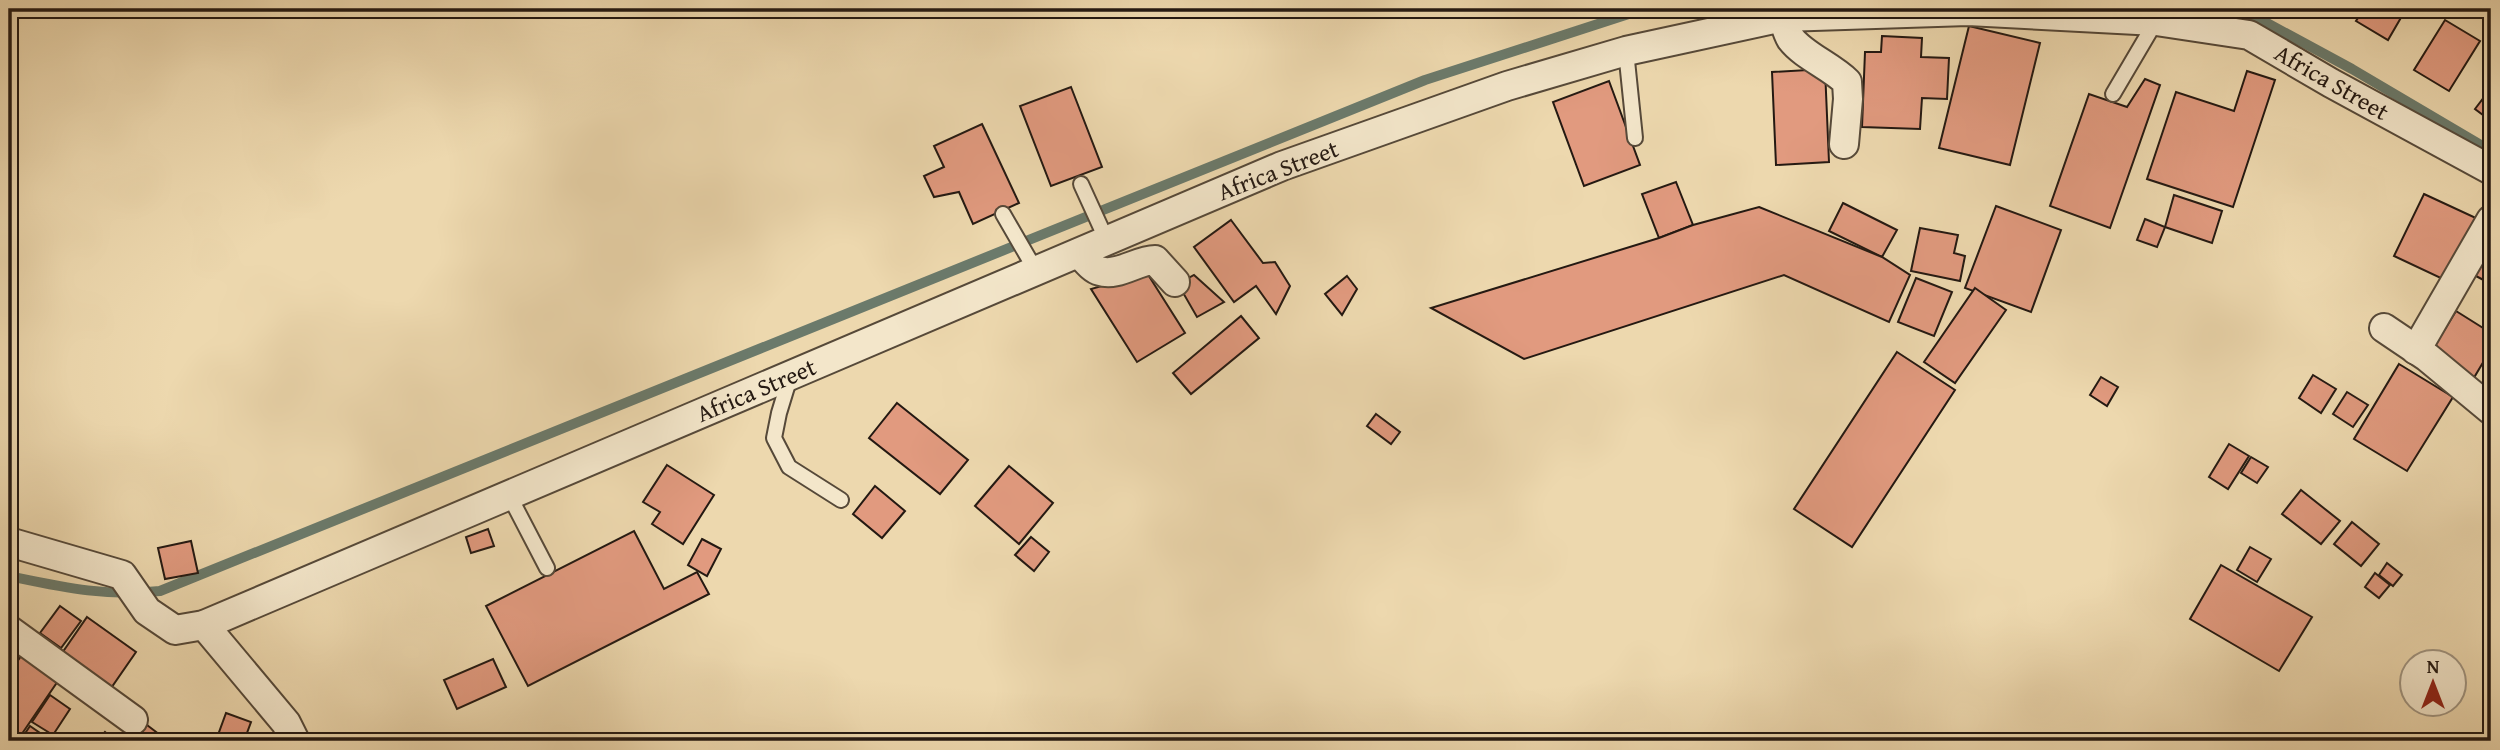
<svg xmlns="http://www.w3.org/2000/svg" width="2500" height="750" font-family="'Gentium Book Plus',serif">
<rect width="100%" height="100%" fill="#edd8ae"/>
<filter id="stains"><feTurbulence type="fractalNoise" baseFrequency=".00286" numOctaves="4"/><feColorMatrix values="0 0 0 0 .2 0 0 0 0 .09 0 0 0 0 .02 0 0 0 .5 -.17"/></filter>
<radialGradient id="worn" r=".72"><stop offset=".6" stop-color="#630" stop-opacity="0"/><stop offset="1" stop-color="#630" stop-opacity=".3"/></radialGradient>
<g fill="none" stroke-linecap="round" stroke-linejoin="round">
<g stroke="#6b7a6b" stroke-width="10">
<polyline points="2233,9 2243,10 2352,69 2491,151"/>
<path d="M9,576C62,587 105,597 160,591L1425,80L1644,9"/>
</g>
</g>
<g fill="#e19a7f" stroke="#241912" stroke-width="2">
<polygon points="2364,9 2406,9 2388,40 2356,21"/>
<polygon points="2445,20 2480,41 2449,91 2414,70"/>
<polygon points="1969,26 2040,43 2010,165 1939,148"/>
<polygon points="1882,36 1922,38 1921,57 1949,58 1947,99 1922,98 1920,129 1862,127 1865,52 1881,52"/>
<polygon points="1825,69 1829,162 1776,165 1772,72"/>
<polygon points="2247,71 2275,80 2233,207 2147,179 2176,92 2234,111"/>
<polygon points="2145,79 2160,85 2110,228 2050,206 2089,94 2127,107"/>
<polygon points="1609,81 1640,165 1584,186 1553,102"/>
<polygon points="1071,87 1102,167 1051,186 1020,106"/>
<polygon points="2491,88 2491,121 2475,109"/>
<polygon points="982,124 1019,203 973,224 959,192 934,197 924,176 944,167 934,146"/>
<polygon points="1676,182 1693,225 1659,238 1642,194"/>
<polygon points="2424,194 2478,219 2447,281 2394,256"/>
<polygon points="2174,195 2222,211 2212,243 2165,227"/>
<polygon points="1843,203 1897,230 1882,257 1829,231"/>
<polygon points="1996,206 2061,230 2031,312 1965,288"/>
<polygon points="1759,207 1882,257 1910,275 1889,322 1784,275 1524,359 1431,308 1659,238 1693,225"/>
<polygon points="2145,219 2165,227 2157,247 2137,240"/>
<polygon points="1231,220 1263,263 1275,262 1290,286 1276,314 1256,286 1234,302 1194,247"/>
<polygon points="1920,228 1958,235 1954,253 1965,256 1960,281 1911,271"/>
<polygon points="2491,241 2491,284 2474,275"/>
<polygon points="1147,273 1185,333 1137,362 1091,289"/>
<polygon points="1194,275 1224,302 1197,317 1178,284"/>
<polygon points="1347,276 1357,289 1342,315 1325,294"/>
<polygon points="1916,278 1952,292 1934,336 1898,322"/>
<polygon points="1975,288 2006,310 1955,383 1924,362"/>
<polygon points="2456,311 2491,333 2491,349 2472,381 2429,355"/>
<polygon points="1241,316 1259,338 1191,394 1173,373"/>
<polygon points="1897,352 1955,390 1852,547 1794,509"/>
<polygon points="2399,364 2453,397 2407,471 2354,439"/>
<polygon points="2313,375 2336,389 2321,413 2299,398"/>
<polygon points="2101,377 2118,387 2107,406 2090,395"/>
<polygon points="2347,392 2368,405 2353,427 2333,414"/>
<polygon points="897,403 968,460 940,494 869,438"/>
<polygon points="1376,414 1400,432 1391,444 1367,426"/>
<polygon points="2229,444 2249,456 2228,489 2209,477"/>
<polygon points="2251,457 2268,467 2257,483 2241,473"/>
<polygon points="667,465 714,495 683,544 652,524 660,512 643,502"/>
<polygon points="1009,466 1053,503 1019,544 975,506"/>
<polygon points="875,486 905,511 882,538 853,514"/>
<polygon points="2301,490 2340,521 2321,544 2282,514"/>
<polygon points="2352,522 2379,544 2361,566 2334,544"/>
<polygon points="488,529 494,546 471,553 466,537"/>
<polygon points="634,531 664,589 697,572 709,594 528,686 486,606"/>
<polygon points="1031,537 1049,552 1034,571 1015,555"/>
<polygon points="702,539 721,549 707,576 688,565"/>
<polygon points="191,541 198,573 165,579 158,548"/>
<polygon points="2250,547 2271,559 2257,582 2237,570"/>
<polygon points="2387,563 2402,575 2393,586 2379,575"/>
<polygon points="2221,565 2312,617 2279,671 2190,619"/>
<polygon points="2375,573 2390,585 2379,598 2365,587"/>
<polygon points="60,606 81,621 61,648 40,633"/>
<polygon points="87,617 136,652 109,691 60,656"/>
<polygon points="23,653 60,678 17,741 9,741 9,674"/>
<polygon points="493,659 506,687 457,709 444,680"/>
<polygon points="50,695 70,709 53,735 32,722"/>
<polygon points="226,713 251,722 244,741 234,741 218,735"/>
<polygon points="143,722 168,741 128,741"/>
<polygon points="30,726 50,740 49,741 20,741"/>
<polygon points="105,732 116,741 97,741"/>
</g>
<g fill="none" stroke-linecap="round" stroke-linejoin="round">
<g stroke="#564939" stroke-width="18">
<g id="service">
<polyline points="1626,51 1635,138"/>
<polyline points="2113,94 2156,21"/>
<polyline points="1081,184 1107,241"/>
<polyline points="1003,214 1036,271"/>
<polyline points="790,377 779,413 774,438 789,467 841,500"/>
<polyline points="509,495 547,568"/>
</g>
</g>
<g stroke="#564939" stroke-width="32">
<g id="minor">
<path d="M1783,17C1785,23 1787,33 1791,39C1804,56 1831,66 1847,82L1848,99L1844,144"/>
<path d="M1079,253C1085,259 1092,269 1100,271C1118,277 1137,260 1155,260L1175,282"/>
<polyline points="2384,328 2427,357 2491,410"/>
<polyline points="2416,350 2491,220"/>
<polyline points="9,542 122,575 147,611 175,630 204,625 1282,166 1507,86 1626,51 1783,17 1968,11 2156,21 2249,35 2331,83 2491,170"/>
<polyline points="204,625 286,723 295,741"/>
<polyline points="9,630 133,720"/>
</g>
</g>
<use href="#service" stroke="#f3e6ca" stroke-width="14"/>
<use href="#minor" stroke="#f3e6ca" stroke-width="28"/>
</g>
<g text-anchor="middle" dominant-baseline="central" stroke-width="6" stroke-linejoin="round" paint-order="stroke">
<g font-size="24" fill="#241912" stroke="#f3e6ca">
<text transform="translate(2332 82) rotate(30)">Africa Street</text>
<text transform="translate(1278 170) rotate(-21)">Africa Street</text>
<text transform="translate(756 390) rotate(-23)">Africa Street</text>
</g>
</g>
<rect width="2500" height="750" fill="none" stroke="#edd8ae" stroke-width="35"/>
<rect x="10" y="10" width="2479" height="729" fill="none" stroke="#241912" stroke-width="3.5"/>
<rect x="18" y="18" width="2465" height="715" fill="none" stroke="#241912" stroke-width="2"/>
<g transform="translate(2433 683)"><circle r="33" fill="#f3e6ca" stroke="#a09480" stroke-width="2"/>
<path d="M0-5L12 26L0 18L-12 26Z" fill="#8f2418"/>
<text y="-10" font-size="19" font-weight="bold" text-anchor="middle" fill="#241912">N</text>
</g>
<rect width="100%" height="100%" filter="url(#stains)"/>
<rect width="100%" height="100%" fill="url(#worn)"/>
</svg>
